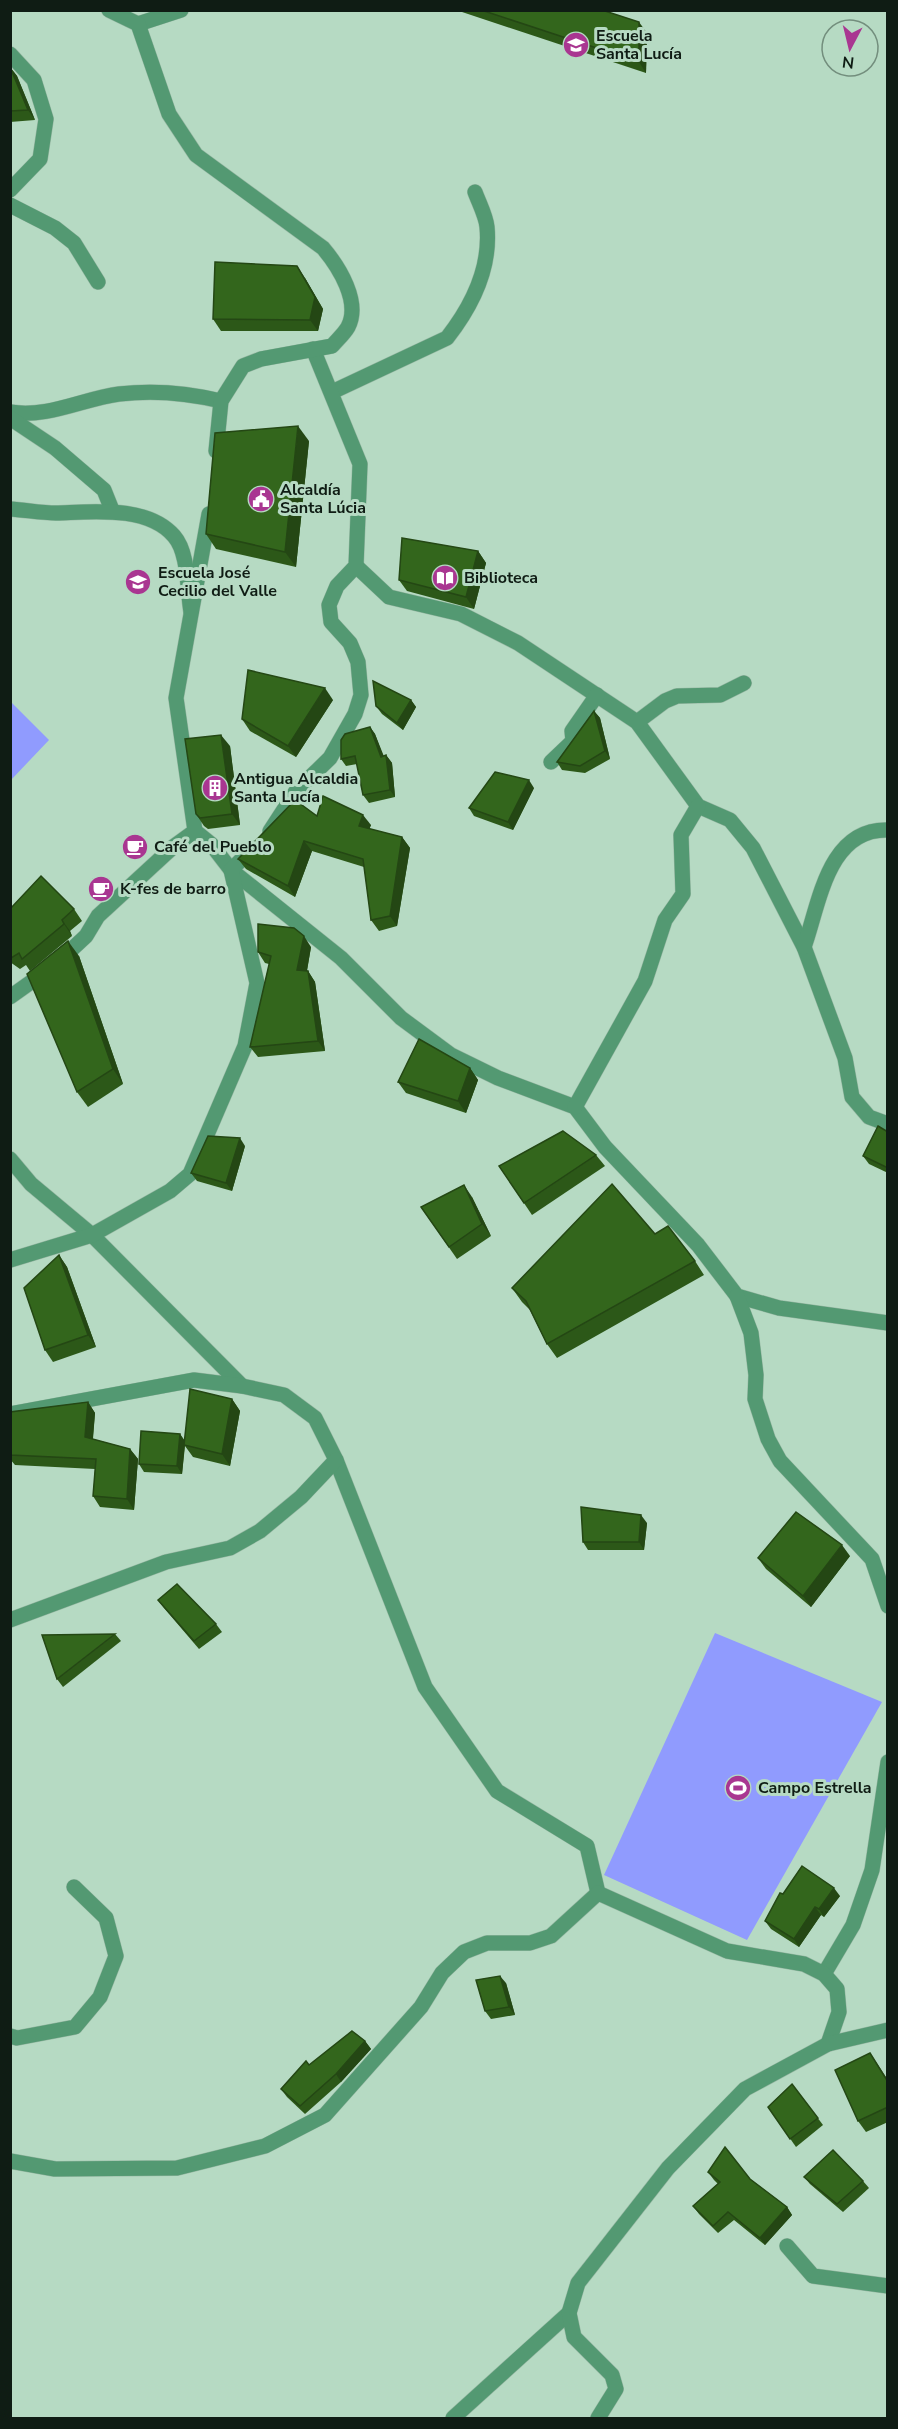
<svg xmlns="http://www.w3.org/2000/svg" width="898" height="2429" font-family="'Nunito Sans',sans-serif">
<rect width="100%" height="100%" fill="#b6dac3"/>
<g fill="#909bfe">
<polygon points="10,701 49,740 11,780 10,780"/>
<polygon points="715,1633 882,1702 747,1940 604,1875"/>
</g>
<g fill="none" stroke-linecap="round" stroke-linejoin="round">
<g stroke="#98b8a4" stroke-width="16">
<g id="minor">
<polyline points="138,24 181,10"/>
<polyline points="10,54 34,80 46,119 40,159 10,190"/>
<polyline points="10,205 55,228 74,243 98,282"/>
<path d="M332,392L447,338C472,306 491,269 487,227C486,216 479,203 475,192"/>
<path d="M10,412C49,418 82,399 119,394C153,390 188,393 221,401"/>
<polyline points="10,418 55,448 104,490 112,510"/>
<path d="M10,509C26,510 41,513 56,513C92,512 147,505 174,536C189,553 187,590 191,612"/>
<polyline points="356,566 389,597 461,614 518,643 637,722 698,806 730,820 753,848 804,947 845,1058 852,1097 869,1117 888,1124"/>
<polyline points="637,722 665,701 677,696 720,695 744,683"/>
<polyline points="551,762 573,741 572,731 597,695"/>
<polyline points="195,831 211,844 231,870 341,958 401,1018 451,1055 498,1078 575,1107 605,1147 698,1245 737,1296 779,1308 888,1323"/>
<polyline points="270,831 296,791 330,758 355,714 361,695 358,662 350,643 331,622 329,605 337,586 356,566 360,464 313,349"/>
<path d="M804,947C819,906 827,828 888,830"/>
<polyline points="575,1107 645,981 665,920 683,894 681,835 698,806"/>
<polyline points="10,1159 31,1184 92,1235 242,1386"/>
<polyline points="10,1260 92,1235 170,1191 190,1174 245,1046 257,983 231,870 253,848"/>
<polyline points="737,1296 751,1333 756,1375 755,1399 768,1439 780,1461 872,1559 888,1606"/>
<polyline points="10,1414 194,1380 242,1386 284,1395 315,1418 336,1460 425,1687 497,1791 587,1846 598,1893"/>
<polyline points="10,1620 166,1562 230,1548 260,1531 301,1497 336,1460"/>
<polyline points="824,1974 853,1925 872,1870 888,1762"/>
<polyline points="10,2036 17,2038 75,2027 100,1997 116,1956 106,1918 74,1887"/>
<polyline points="10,2161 55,2169 177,2168 265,2146 325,2115 421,2007 442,1973 464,1952 487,1943 530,1943 551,1936 598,1893 727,1951 804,1964 824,1974 837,1989 839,2012 828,2044"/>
<polyline points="787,2246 813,2276 888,2286"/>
<polyline points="453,2418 569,2313"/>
<polyline points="598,2418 616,2389 612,2375 574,2337 569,2313 578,2283 668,2168 745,2089 828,2044 888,2030"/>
</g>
</g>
<g stroke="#98b8a4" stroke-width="16">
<g id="tertiary">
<path d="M109,10L138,24L169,114L196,155L323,248C339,267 361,302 348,327C344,334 337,340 332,346L261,359L243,366L221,401L216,451"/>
<polyline points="10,997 55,965 86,936 98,916 173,847 195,831 176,698 209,514"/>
</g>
</g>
<use href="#minor" stroke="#539972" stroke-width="15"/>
<use href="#tertiary" stroke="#539972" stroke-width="15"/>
</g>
<g fill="#2c5818">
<polygon points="456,10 602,10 647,33 646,73"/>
<polygon points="10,67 17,76 35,120 10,122"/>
<polygon points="305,278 323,309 318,331 221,331 213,319"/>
<polygon points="309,441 296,567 216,549 206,534"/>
<polygon points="478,551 486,563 474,609 407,591 399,580"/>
<polygon points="333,700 296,757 250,731 242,719"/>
<polygon points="411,700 416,707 403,730 382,714 376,706"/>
<polygon points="594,711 600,718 610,759 585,773 562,770 557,762"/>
<polygon points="370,727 375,734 383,756 386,755 392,763 395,797 369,803 363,795 357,764 346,766 341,759"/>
<polygon points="230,746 240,825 208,829 204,826 196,814"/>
<polygon points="534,788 513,830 474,816 469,808"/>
<polygon points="317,816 371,825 369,829 402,837 410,848 397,926 379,931 371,920 364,867 312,851 295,897 246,869 238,859"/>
<polygon points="10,909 74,909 82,921 70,931 72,936 30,971 26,965 20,969 10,962"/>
<polygon points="311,947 307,971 308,971 315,982 325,1051 258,1057 250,1047 269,964 265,963 258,952"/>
<polygon points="79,956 123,1084 88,1107 77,1092"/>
<polygon points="470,1068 478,1080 466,1113 406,1093 398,1082"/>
<polygon points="888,1132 888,1173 869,1164 863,1156"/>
<polygon points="245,1146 232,1191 197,1181 191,1173"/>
<polygon points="596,1155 605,1166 532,1215 499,1166"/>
<polygon points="472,1197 491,1236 457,1259 421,1207"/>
<polygon points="655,1234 695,1261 704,1275 557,1358 547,1344 530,1310 522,1302 512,1288"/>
<polygon points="59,1255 67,1267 96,1347 53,1362 45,1350"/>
<polygon points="232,1399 240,1411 230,1466 193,1457 185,1446 182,1474 144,1472 139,1464 180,1434 185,1441"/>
<polygon points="88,1402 95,1413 93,1439 130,1449 138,1459 134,1510 100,1507 93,1496 95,1469 15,1465 10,1459 10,1412"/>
<polygon points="647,1523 644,1550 588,1550 583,1542"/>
<polygon points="850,1556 811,1607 766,1569 758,1558"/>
<polygon points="158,1600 216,1624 222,1632 199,1649 164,1608"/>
<polygon points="115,1634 121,1641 63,1687 57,1679"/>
<polygon points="783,1894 840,1896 824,1917 821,1915 799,1947 771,1929 765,1921"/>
<polygon points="506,1983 515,2015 491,2019 485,2011"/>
<polygon points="365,2041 371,2049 341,2082 305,2114 287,2097 281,2089 309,2065"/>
<polygon points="870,2053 888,2080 888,2122 866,2132 858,2121"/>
<polygon points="792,2084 823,2125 796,2147 768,2107"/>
<polygon points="708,2172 750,2179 787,2207 792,2215 765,2245 734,2220 718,2233 699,2214 693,2206 718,2184 714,2180"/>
<polygon points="804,2177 863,2181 869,2188 843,2212 810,2184"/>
</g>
<g fill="#244714">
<polygon points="639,22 647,33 646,73 639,62"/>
<polygon points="10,67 17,76 35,120 28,110"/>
<polygon points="297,266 305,278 323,309 318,331 310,320"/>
<polygon points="298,426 309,441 296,567 285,552"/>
<polygon points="478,551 486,563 474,609 466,597"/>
<polygon points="325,688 333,700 296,757 288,746"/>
<polygon points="411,700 416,707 403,730 397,723"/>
<polygon points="594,711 600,718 610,759 605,751"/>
<polygon points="370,727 375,734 387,764 381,757"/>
<polygon points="221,735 230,746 240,825 232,814"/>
<polygon points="386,755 392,763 395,797 390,790"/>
<polygon points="529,780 534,788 513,830 508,822"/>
<polygon points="363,815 371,825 366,837 359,826"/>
<polygon points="402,837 410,848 397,926 390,916"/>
<polygon points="304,841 312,851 295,897 288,886"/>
<polygon points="62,920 70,931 72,936 64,924"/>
<polygon points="304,936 311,947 305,981 297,970"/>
<polygon points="68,941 79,956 123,1084 113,1069"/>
<polygon points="308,971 315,982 325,1051 318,1041"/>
<polygon points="470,1068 478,1080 466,1113 458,1101"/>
<polygon points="240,1138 245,1146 232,1191 226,1183"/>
<polygon points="464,1185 472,1197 491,1236 482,1224"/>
<polygon points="59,1255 67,1267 96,1347 88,1335"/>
<polygon points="232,1399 240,1411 230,1466 222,1454"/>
<polygon points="88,1402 95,1413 92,1447 85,1437"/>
<polygon points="180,1434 185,1442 182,1474 177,1466"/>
<polygon points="130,1449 138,1459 134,1510 127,1499"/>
<polygon points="641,1515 647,1523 644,1550 639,1542"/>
<polygon points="842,1545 850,1556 811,1607 803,1596"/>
<polygon points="834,1888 840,1896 824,1917 819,1909"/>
<polygon points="815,1907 821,1915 799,1947 794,1939"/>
<polygon points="500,1976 506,1983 515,2015 509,2007"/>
<polygon points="365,2041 371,2049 341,2082 336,2074"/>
<polygon points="787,2207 792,2215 765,2245 760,2238"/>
</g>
<g fill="#33661c" stroke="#244714" stroke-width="1.5">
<polygon points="481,10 602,10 639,22 639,62"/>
<polygon points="10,67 28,110 10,111"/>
<polygon points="215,262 297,266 315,297 310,320 213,319"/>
<polygon points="298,426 285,552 206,534 215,433"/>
<polygon points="402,538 478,551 466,597 399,580"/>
<polygon points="248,670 325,688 288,746 242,719"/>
<polygon points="373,681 411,700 397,723 376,706"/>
<polygon points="594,711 605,751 580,766 557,762"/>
<polygon points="370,727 381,757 386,755 390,790 363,795 355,756 341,759 341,740 345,734"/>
<polygon points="221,735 232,814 200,818 196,814 185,739"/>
<polygon points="495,772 529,780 508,822 469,808"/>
<polygon points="323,796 363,815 359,826 402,837 390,916 371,920 363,859 304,841 288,886 238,859 295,800 317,816"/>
<polygon points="41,876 74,909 62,920 64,924 22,959 19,953 11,958 10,957 10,909"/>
<polygon points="258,924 294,928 304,936 297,970 308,971 318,1041 250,1047 271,956 258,952"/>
<polygon points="68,941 113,1069 77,1092 27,974"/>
<polygon points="419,1039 470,1068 458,1101 398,1082"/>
<polygon points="878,1126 888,1132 888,1168 863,1156"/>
<polygon points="563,1131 596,1155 524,1203 499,1166"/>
<polygon points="208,1136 240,1138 226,1183 191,1173"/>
<polygon points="612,1184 655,1234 668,1226 695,1261 547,1344 526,1301 512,1288"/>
<polygon points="464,1185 482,1224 449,1247 421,1207"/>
<polygon points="59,1255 88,1335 45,1350 24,1288"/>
<polygon points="190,1389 232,1399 222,1454 184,1445"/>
<polygon points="88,1402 85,1437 130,1449 127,1499 93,1496 96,1459 10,1455 10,1412"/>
<polygon points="141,1431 180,1434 177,1466 139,1464"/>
<polygon points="581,1507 641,1515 639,1542 583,1542"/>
<polygon points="796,1512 842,1545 803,1596 758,1558"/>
<polygon points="177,1584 216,1624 194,1641 158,1600"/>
<polygon points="115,1634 57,1679 42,1635"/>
<polygon points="802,1866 834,1888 819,1909 815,1907 794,1939 765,1921 780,1893 783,1894"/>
<polygon points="500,1976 509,2007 485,2011 476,1980"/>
<polygon points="352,2031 365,2041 336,2074 300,2106 281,2089 306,2061 309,2065"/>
<polygon points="870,2053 888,2082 888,2107 858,2121 835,2070"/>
<polygon points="792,2084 818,2118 790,2139 768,2107"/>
<polygon points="725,2147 750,2179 787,2207 760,2238 728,2212 713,2226 693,2206 720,2182 708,2172"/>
<polygon points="833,2150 863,2181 837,2204 804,2177"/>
</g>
<defs>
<g id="school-disc" transform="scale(1.35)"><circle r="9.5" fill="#a93691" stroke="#b6dac3"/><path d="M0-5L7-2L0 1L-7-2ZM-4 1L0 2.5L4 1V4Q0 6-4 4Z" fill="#fff"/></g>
<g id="civic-disc" transform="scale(1.35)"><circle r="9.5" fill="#a93691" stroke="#b6dac3"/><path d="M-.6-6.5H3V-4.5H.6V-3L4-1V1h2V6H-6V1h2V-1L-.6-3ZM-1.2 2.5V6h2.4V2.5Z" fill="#fff"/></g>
<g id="library-disc" transform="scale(1.35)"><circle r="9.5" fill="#a93691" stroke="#b6dac3"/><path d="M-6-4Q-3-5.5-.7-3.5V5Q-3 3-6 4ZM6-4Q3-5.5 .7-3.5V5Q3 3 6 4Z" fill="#fff"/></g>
<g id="building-disc" transform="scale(1.35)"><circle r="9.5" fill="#a93691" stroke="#b6dac3"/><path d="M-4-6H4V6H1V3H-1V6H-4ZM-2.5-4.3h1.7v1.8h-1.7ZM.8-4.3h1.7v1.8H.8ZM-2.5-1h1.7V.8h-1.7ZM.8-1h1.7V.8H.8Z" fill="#fff"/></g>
<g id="cafe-disc" transform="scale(1.35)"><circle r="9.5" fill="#a93691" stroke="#b6dac3"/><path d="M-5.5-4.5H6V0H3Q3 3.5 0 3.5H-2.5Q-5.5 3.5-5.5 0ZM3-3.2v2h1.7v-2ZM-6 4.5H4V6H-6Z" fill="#fff"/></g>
<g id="stadium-disc" transform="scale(1.35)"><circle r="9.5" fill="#a93691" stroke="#b6dac3"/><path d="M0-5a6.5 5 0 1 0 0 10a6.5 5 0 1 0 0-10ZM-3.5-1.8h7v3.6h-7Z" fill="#fff"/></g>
</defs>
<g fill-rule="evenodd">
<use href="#school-disc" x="576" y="45"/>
<use href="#civic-disc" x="261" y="499"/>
<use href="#library-disc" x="445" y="578"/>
<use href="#school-disc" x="138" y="582"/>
<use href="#building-disc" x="215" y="788"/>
<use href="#cafe-disc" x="135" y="847"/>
<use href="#cafe-disc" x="101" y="889"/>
<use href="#stadium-disc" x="738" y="1788"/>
</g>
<g text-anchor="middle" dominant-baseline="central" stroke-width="6" stroke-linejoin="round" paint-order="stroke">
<g font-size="16" font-weight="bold" fill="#0f1c14" stroke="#b6dac3" text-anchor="start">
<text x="596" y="36">Escuela<tspan x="596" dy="18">Santa Lucía</tspan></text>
<text x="280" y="490">Alcaldía<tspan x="280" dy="18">Santa Lúcia</tspan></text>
<text x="158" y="573">Escuela José<tspan x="158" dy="18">Cecilio del Valle</tspan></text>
<text x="464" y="578">Biblioteca</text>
<text x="234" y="779">Antigua Alcaldia<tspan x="234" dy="18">Santa Lucía</tspan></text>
<text x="154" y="847">Café del Pueblo</text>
<text x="120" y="889">K-fes de barro</text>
<text x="758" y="1788">Campo Estrella</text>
</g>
</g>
<rect width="898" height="2429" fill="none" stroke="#0f1c14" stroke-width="24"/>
<g transform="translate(850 48) rotate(187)"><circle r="28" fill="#b6dac3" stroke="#738e7d" stroke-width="1.5"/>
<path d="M0-4.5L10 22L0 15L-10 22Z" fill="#a93691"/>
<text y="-9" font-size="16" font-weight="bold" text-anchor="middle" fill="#0f1c14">N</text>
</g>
</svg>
